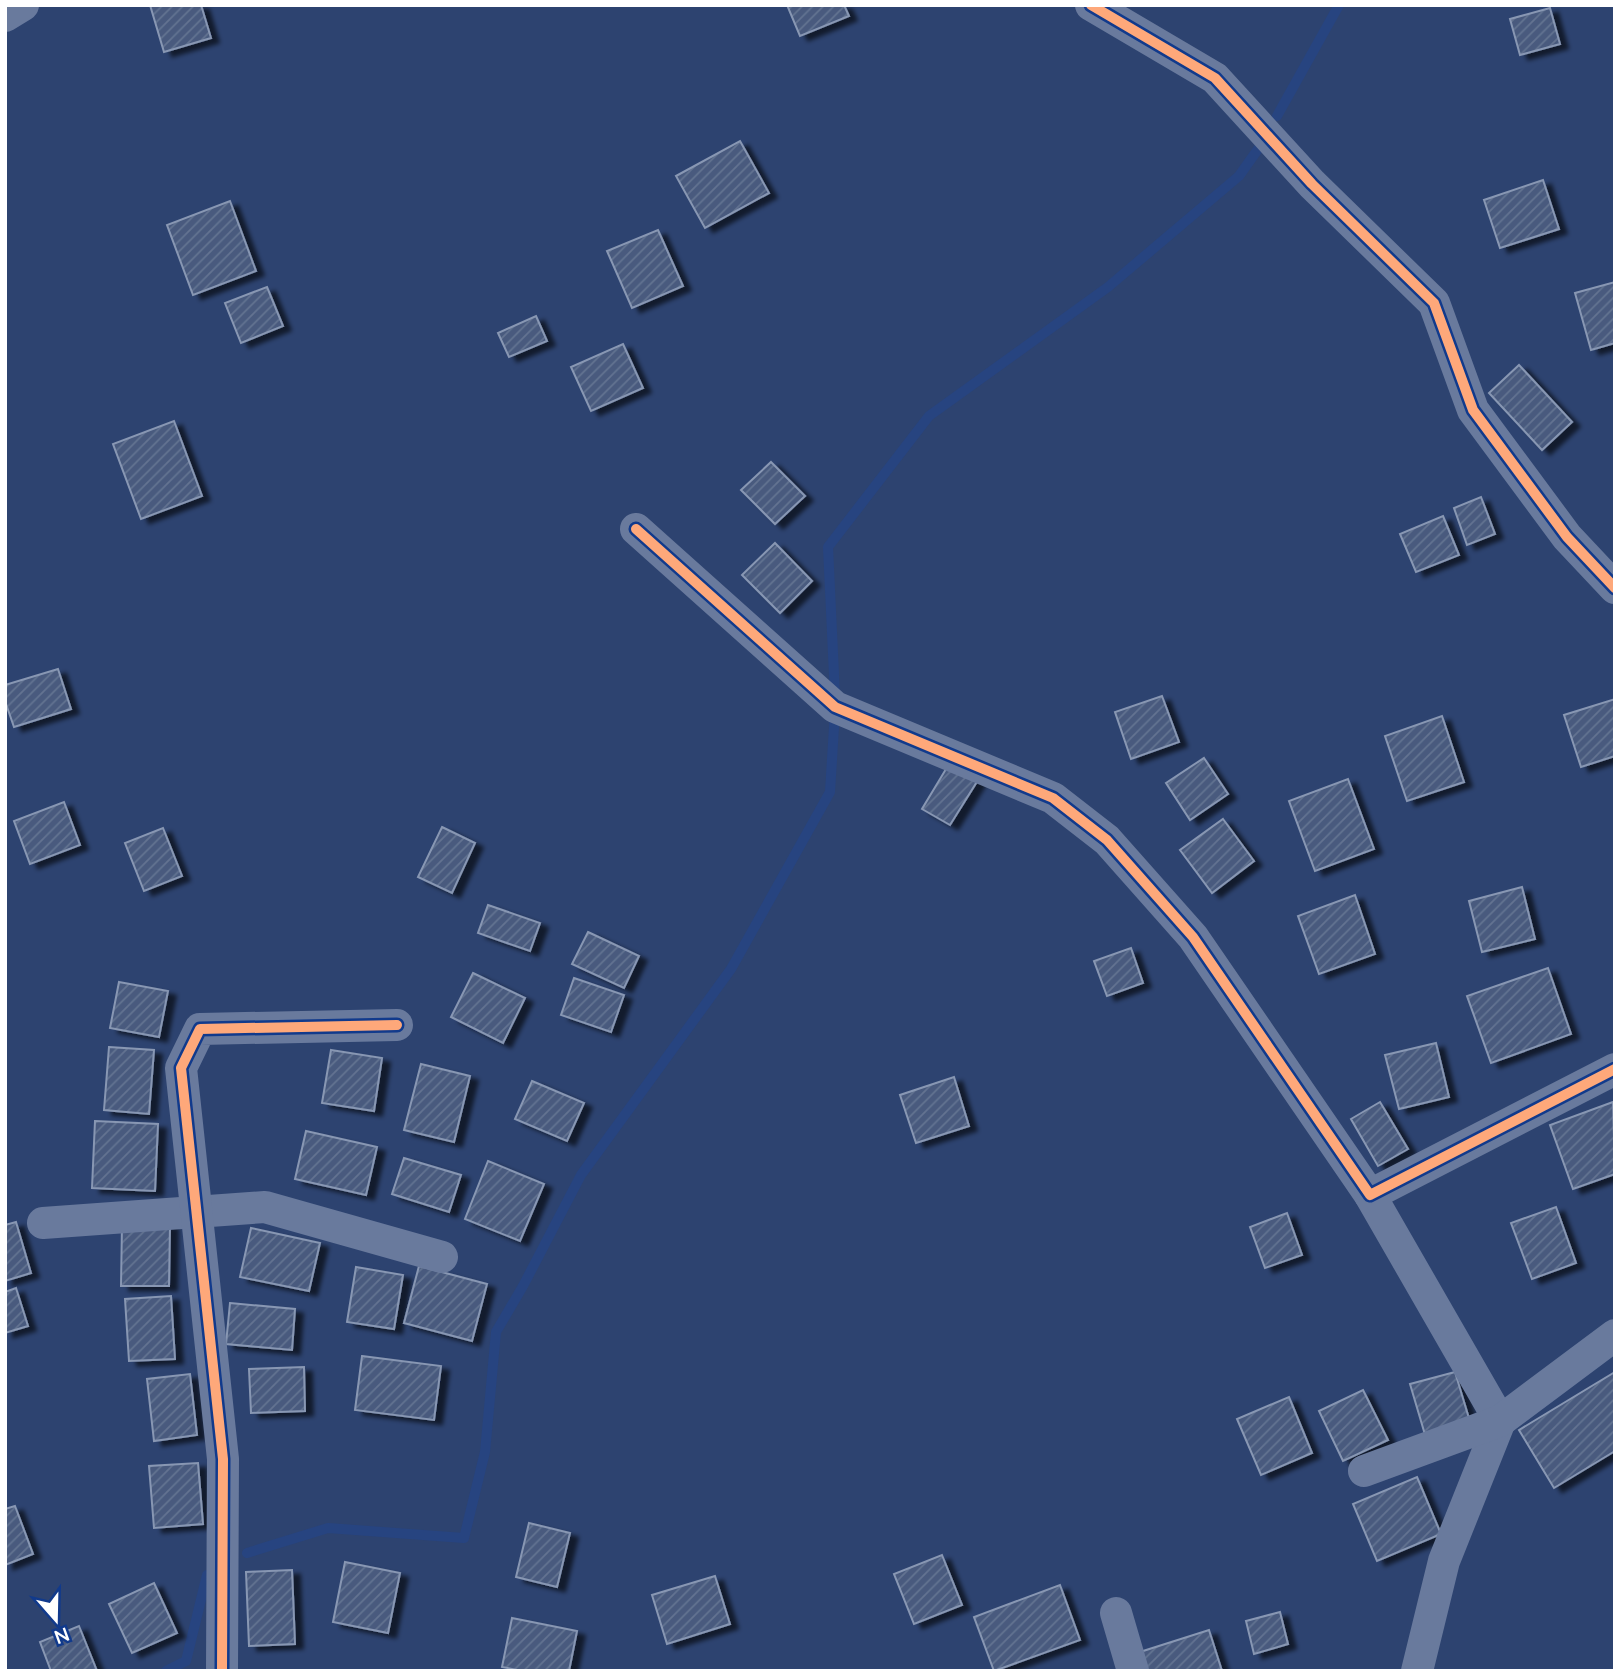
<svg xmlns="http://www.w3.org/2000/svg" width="1620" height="1676" font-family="Mulish,sans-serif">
<defs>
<pattern id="building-hatch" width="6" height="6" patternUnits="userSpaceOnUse" patternTransform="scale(1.75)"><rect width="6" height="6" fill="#485a7e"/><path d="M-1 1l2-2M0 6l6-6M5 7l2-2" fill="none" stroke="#637391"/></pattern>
<filter id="shadow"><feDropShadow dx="8" dy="4.5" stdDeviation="2" flood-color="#0009"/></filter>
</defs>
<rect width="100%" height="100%" fill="#2d4370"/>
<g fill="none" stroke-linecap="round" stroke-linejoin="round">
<g stroke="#274480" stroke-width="10">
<polyline points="1277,116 1339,5"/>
<polyline points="835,696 828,547 929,416 1108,287 1239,176 1261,145"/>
<polyline points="247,1553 328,1528 464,1538 485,1452 496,1332 523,1286 581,1175 731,969 830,792 835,711"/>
<polyline points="166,1671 186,1661 207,1575"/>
</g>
</g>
<g fill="url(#building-hatch)" stroke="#8897b3" stroke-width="2" filter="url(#shadow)">
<polygon points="150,5 201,5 211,38 164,52"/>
<polygon points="787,5 844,5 849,16 800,36"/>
<polygon points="1550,8 1560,44 1520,55 1510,19"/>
<polygon points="740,141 769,193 705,228 676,176"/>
<polygon points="1543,180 1559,229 1500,248 1484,200"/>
<polygon points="230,201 256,271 193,295 167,225"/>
<polygon points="658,230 683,286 632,308 607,251"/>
<polygon points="1615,282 1615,343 1591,350 1575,293"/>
<polygon points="267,287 283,326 241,343 225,303"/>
<polygon points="536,316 547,341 509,357 498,333"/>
<polygon points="623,344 643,388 591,411 571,367"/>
<polygon points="1519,365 1572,422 1542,450 1489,393"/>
<polygon points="174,421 202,496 141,519 113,444"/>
<polygon points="771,462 805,496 775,524 741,490"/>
<polygon points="1481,497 1495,534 1467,545 1454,508"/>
<polygon points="1443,516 1459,555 1416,572 1400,534"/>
<polygon points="775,543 812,581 780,613 742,575"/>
<polygon points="58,669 71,709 14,727 5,701 5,685"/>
<polygon points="1162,696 1179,742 1131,759 1115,712"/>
<polygon points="1615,699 1615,756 1581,767 1564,715"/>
<polygon points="1442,716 1464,782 1407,801 1385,736"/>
<polygon points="1204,758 1228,794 1190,820 1166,783"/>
<polygon points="949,764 978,780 950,825 922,809"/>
<polygon points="1348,779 1374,849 1315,871 1289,801"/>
<polygon points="64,802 80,845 30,864 14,821"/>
<polygon points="1223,819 1254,861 1212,893 1180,850"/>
<polygon points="442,827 475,843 452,893 418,877"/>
<polygon points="163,828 182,876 144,891 125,843"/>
<polygon points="1522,887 1535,939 1482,952 1469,901"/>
<polygon points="1355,895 1375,954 1319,974 1298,916"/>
<polygon points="488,905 540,923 530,951 478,933"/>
<polygon points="588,932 639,956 624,988 572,964"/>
<polygon points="1131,948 1143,983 1107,996 1094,961"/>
<polygon points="1548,968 1571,1034 1491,1063 1467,996"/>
<polygon points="473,973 525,998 503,1043 451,1017"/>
<polygon points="574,978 624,995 611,1032 561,1015"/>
<polygon points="119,982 168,991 159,1037 110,1028"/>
<polygon points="1436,1043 1449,1097 1399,1109 1385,1055"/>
<polygon points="109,1047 154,1050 149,1114 104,1110"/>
<polygon points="331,1050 382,1058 374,1111 322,1103"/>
<polygon points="421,1064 470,1076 454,1142 404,1130"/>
<polygon points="954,1077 969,1126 916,1143 900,1095"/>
<polygon points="532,1081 584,1103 567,1141 515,1119"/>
<polygon points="1380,1102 1408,1149 1378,1166 1351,1119"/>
<polygon points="1613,1102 1615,1174 1573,1189 1550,1125"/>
<polygon points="95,1121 158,1124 155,1191 92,1188"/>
<polygon points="306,1131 377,1147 366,1195 295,1179"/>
<polygon points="404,1158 461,1175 449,1212 392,1194"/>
<polygon points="488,1161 544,1184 520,1241 465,1219"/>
<polygon points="1556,1207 1576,1263 1532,1279 1511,1223"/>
<polygon points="1287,1213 1302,1255 1265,1268 1250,1227"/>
<polygon points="16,1222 31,1273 5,1281 5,1225"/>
<polygon points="122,1224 170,1224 169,1286 121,1286"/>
<polygon points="251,1228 320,1243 309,1291 240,1277"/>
<polygon points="419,1266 487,1284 472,1341 404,1323"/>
<polygon points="356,1267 403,1275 394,1329 347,1322"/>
<polygon points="16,1288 28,1326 5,1333 5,1292"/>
<polygon points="171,1296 175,1359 129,1361 125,1299"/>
<polygon points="230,1303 295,1309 292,1350 226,1344"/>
<polygon points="362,1356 441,1366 434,1420 355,1410"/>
<polygon points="304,1367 305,1411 251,1413 249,1369"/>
<polygon points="1455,1372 1471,1425 1426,1438 1410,1384"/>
<polygon points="1615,1372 1615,1451 1554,1488 1519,1430"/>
<polygon points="190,1374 197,1435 154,1441 147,1379"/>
<polygon points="1363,1390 1388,1440 1343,1461 1319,1411"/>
<polygon points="1289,1397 1312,1453 1261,1475 1237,1419"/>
<polygon points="198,1463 203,1524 154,1528 149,1466"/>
<polygon points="1417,1477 1441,1534 1377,1561 1353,1504"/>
<polygon points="15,1506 33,1554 5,1565 5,1509"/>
<polygon points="529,1523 570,1533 557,1587 516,1577"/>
<polygon points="942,1555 962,1605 914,1624 894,1574"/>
<polygon points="345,1562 400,1573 388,1633 333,1622"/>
<polygon points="292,1570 295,1644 249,1646 246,1572"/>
<polygon points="715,1576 730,1624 667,1644 652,1595"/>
<polygon points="154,1583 177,1633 132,1653 109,1604"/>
<polygon points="1060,1585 1080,1640 994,1671 974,1617"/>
<polygon points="1280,1612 1288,1644 1254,1654 1246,1621"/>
<polygon points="512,1618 577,1631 569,1671 522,1671 502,1667"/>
<polygon points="79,1626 97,1671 51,1671 40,1642"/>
<polygon points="1209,1630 1222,1671 1146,1671 1140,1652"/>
</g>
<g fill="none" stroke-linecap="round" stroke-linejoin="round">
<g stroke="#697a9d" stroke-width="32">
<polyline points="1091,5 1215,78 1312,184 1434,303 1473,410 1567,537 1615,588"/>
<polyline points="5,16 23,5"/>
<polyline points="636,529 835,707 1053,798 1107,840 1193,937 1370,1195 1615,1069"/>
<polyline points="1370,1195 1500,1421 1444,1561 1417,1671"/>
<polyline points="43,1223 265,1207 442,1257"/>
<polyline points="1364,1471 1500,1421 1615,1335"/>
<polyline points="1116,1613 1133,1671"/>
<polyline points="222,1671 223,1459 181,1068 200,1029 397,1025"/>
</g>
<g stroke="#113a8c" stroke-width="15">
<g id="cycleway">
<polyline points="1091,5 1215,78 1312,184 1434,303 1473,410 1567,537 1615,588"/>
<polyline points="636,529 835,707 1053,798 1107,840 1193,937 1370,1195 1615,1069"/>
<polyline points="222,1671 223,1459 181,1068 200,1029 397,1025"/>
</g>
</g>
<use href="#cycleway" stroke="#fea87a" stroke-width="10"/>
</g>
<rect width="1620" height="1676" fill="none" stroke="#ffffff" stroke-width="14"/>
<g transform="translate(56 1620) rotate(160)" stroke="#113a8c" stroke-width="5" paint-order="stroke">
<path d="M0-5L12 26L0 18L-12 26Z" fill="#ffffff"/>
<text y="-10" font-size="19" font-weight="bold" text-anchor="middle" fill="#ffffff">N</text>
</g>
</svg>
